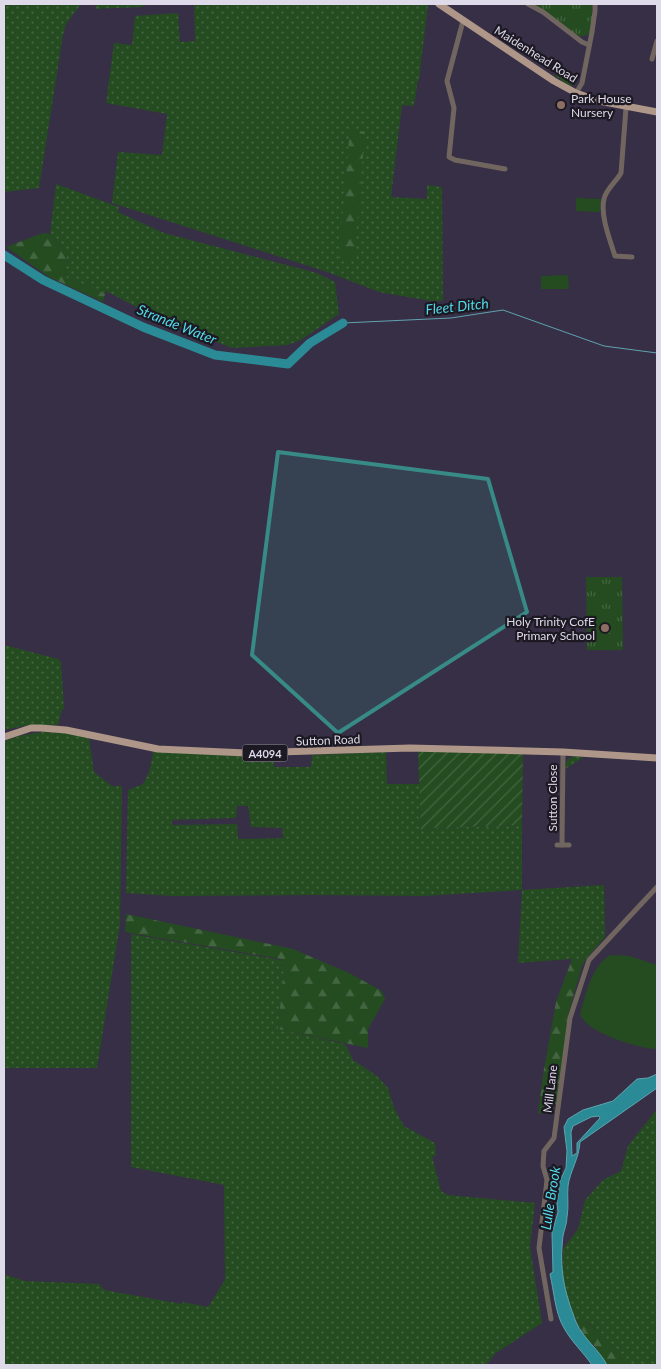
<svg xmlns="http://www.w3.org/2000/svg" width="661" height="1369" font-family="Lato,sans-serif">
<defs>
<pattern id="grass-dots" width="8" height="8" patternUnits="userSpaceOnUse" patternTransform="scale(1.25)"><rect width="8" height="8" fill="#254c21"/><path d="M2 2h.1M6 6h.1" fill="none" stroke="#446541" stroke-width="1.8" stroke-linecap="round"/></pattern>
<pattern id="forest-firs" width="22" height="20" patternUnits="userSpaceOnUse" patternTransform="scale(1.25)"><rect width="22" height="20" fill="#254c21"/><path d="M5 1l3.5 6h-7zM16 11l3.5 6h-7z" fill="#446541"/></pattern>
<pattern id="park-tufts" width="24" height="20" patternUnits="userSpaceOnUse" patternTransform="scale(1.25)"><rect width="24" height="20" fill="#254c21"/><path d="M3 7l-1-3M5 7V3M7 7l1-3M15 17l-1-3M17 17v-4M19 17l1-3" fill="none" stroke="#446541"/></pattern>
<pattern id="garden-furrows" width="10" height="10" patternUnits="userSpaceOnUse" patternTransform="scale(1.25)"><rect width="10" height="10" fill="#254c21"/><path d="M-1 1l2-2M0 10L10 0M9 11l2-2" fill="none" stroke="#446541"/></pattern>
</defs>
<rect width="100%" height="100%" fill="#362f45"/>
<g fill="url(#grass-dots)" fill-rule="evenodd">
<polygon points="4,4 81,4 66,24 63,35 39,188 4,192"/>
<polygon points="96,4 149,4 141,7 95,9"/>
<polygon points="194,4 428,5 419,80 418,80 414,106 402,105 391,197 427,199 427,185 442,187 443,301 431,301 379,292 327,272 112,203 118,152 162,155 167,114 106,103 114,43 132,45 135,16 178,13 180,42 195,41"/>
<polygon points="553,74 576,79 575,82 577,84 569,86"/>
<polygon points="56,184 119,207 118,212 164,233 317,273 335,282 339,314 301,340 288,345 232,348 161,320 106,291 105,294 65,277 67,253 50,234"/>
<polygon points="4,645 58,659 61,662 64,709 62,710 58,725 29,725 4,730"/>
<polygon points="42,732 66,733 89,738 94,772 112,786 122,786 120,924 97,1068 4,1068 4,741 19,736"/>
<path d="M154,750L274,757V767H311L312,755L386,752L387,784H420L421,830L433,828L522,825V890L604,885L605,937L586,959H572L518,963L522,890L423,896L314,895L172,896L126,893L128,790L143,784L149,772ZM237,806H248L251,827L282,828L283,838L238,839L237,824L172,825V820L236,818Z"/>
<polygon points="574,756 584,757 565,769 567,760"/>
<polygon points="131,934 281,960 284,968 278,1029 345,1044 353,1060 377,1076 388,1088 394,1108 404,1126 435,1143 436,1156 432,1156 441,1191 448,1195 535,1203 530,1247 542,1323 496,1353 486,1365 4,1365 4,1273 6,1275 25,1281 99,1284 104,1290 182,1304 183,1302 208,1307 225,1280 224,1185 131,1167"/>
<polygon points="657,1109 657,1365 626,1365 602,1335 586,1321 577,1323 568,1302 562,1275 563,1249 578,1229 585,1200 603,1180 621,1171 628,1146"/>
</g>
<g fill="url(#forest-firs)">
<polygon points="350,128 365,132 354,260 339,258"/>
<polygon points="43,233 50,234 67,253 65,277 105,294 103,302 49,277 6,247"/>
<polygon points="126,914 293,949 349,973 382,991 385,999 368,1029 368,1048 278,1029 284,968 281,959 125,932"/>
<polygon points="572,959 586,959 582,966 568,1015 557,1103 538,1115 543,1075 556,1002"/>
<polygon points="585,1321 602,1335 626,1365 607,1365 593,1344 587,1341 577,1323"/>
</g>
<g fill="url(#park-tufts)">
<polygon points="533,4 592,4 592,25 589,34 584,36 578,36"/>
<polygon points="586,577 622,577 623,650 587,650"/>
</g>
<polygon fill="url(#garden-furrows)" points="418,751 523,753 522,825 433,828 421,830"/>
<g fill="#254c21">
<polygon points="576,198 601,199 600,212 576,211"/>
<polygon points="568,275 569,289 541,289 541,276"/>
<path d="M610,955L629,956L657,965V1049C639,1049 585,1032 580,1014C586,994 591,967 610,955Z"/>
</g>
<path fill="#2a8b96" stroke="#60a3af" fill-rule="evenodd" d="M657,1074V1088L580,1142C579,1159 570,1171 568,1186C567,1196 569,1207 567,1217C567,1224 564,1230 563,1236C559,1269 564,1291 576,1322C584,1340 598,1348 607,1365H592C583,1352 571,1341 564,1328C555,1313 554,1291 550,1274L553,1272L552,1233L558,1212L557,1204L560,1181L566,1168L567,1151L564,1127L568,1119L583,1110L613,1101L637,1079L648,1078ZM599,1116L600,1118L577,1143V1153L572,1156L571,1132L573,1126L591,1117Z"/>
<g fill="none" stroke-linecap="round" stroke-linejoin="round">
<polyline stroke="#60a3af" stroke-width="1" points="343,323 451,318 503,310 604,346 657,353"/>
<polyline stroke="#2a8b96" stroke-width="9" points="4,255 43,280 143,327 215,355 288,364 310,343 343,323"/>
<g stroke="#71655f" stroke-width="5">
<polyline points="528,4 543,12 582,42 589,45"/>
<polyline points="463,21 447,81 454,108 449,157 455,160 505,169"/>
<polyline points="652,59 657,41"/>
<polyline points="576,93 582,83 592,32 595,11 595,4"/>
<path d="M626,108L621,173C616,182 606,189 604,199C600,215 610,240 615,256L632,257"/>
<polyline points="557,845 569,845"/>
<polyline points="562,845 563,752"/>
<polyline points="551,1319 539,1248 547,1180 543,1166 544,1151 554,1138 570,1018 589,960 657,887"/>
</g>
<g stroke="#ae9688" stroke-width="7">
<polyline points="439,4 554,81 576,93 599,101 657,112"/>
<polyline points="4,737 31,728 41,728 66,730 158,749 246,753 410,748 563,752 657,758"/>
</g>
</g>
<path fill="#388a87" fill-opacity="0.2" stroke="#388a87" stroke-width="4" stroke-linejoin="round" d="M278,452L488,479L527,612L338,733L252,655Z"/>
<g fill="#8d6e63" stroke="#1c1923" stroke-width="2">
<circle cx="561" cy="105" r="5"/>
<circle cx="605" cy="628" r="5"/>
</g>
<g text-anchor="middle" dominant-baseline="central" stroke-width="4.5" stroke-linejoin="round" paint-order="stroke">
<rect fill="#1c1923" stroke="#a4a0ae" stroke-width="1" x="242.5" y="744.5" width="45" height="17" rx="4"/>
<g font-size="11" font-weight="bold" fill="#dedae9">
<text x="265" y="753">A4094</text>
</g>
<g font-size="12" fill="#dedae9" stroke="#1c1923">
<text transform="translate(536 54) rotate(32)">Maidenhead Road</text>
<text transform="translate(328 740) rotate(-2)">Sutton Road</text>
<text transform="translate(552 798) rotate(-90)">Sutton Close</text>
<text transform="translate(550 1089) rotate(-83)">Mill Lane</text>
</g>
<g font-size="12" fill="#dedae9" stroke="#1c1923" text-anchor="start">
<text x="571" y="98">Park House<tspan x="571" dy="14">Nursery</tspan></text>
<text x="595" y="621" text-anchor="end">Holy Trinity CofE<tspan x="595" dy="14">Primary School</tspan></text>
</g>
<g font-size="14" font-style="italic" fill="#52dbea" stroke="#1c1923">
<text transform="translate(457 306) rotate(-6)">Fleet Ditch</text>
<text transform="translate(177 324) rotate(22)">Strande Water</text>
<text transform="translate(550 1198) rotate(-81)">Lulle Brook</text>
</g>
</g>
<rect width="661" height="1369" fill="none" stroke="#dedae9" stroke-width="10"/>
</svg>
